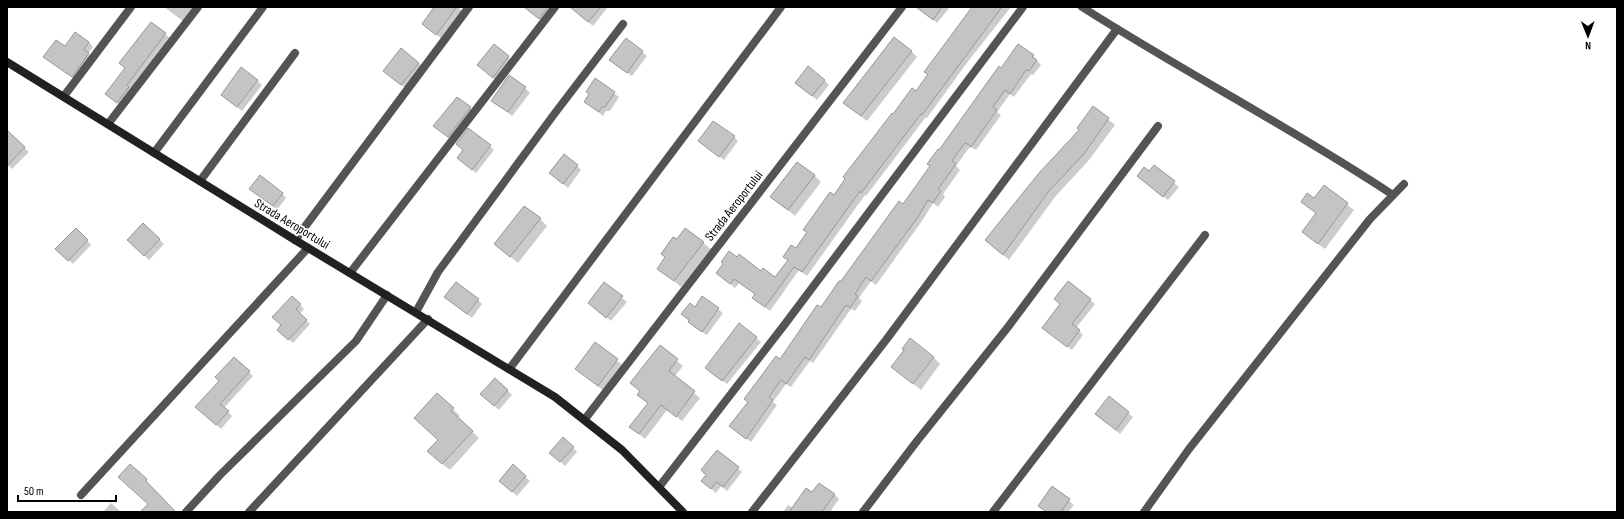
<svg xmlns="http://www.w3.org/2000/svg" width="1624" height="519" font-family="'Sofia Sans Condensed',sans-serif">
<rect width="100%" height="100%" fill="#fff"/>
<g fill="#0003">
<polygon points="164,7 192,7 193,8 183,21"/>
<polygon points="435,7 458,7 462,11 441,38 427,28"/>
<polygon points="525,7 558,7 544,23"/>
<polygon points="580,7 608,7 593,26 581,16"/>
<polygon points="918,7 950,7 937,23"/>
<polygon points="973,7 1011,7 966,64 927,118 926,117 866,196 865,195 807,276 799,270 770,311 753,298 755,294 739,283 735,288 721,277 717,273 762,273 775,278 789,261 784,257 796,250 893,115 916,92 928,75 925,71"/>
<polygon points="151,23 170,38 122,107 106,94 126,68"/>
<polygon points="626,39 647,56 632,76 615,64"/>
<polygon points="89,42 93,47 88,54 92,58 76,80 45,57 66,48"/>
<polygon points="494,45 513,61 498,82 478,65"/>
<polygon points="911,51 917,57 867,121 844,103"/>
<polygon points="1033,56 1041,65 1033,75 1031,74 1014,97 1010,94 997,112 1001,115 976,150 971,147 968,149 956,166 960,170 943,194 945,197 938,207 933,203 922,221 876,285 871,281 859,298 862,301 855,311 851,309 813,363 810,361 791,387 786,384 773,402 777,405 751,442 735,430 780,361 903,205 931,166 929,164 1000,68 1002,69"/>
<polygon points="419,63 423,68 406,89 389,75"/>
<polygon points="242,69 262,85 242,111 226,99"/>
<polygon points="595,80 619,97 610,111 606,111 603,116 585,102"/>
<polygon points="824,80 829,85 817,100 801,87"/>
<polygon points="525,88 530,93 512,116 492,100"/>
<polygon points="470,108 474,113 452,141 435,126"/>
<polygon points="1094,108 1115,125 1089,160 1055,197 1009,260 986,240 1080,130"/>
<polygon points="9,133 29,152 12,169 7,164 7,136"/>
<polygon points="734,137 738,141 724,160 704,145"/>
<polygon points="490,146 494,150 476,173 458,158"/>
<polygon points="577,166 581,170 568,188 550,173"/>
<polygon points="1154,166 1179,187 1168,200 1138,176 1149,172"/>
<polygon points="814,175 821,182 795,216 772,197"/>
<polygon points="1324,186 1354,210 1325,249 1310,238 1317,214 1302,201 1314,199"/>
<polygon points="251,189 282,193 286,198 277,210"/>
<polygon points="540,219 547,226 518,263 495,244"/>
<polygon points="143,224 164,244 149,260 128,240"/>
<polygon points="76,229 91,245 73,264 57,249"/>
<polygon points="685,229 711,249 681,287 658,268 665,258 662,254 677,240"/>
<polygon points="1068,282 1095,304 1076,328 1083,335 1072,350 1043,328 1061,304"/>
<polygon points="605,284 627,302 611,321 594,307"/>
<polygon points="292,297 304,309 299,314 310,324 293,343 278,330 283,325"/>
<polygon points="445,297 478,300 482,304 472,318"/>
<polygon points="703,298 723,313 707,335 693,326 683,314 695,308"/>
<polygon points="739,324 761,342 727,384 711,372"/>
<polygon points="595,343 625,367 605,392 576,369"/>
<polygon points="660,347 683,366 674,377 700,398 682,421 667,410 645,439 630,427 648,403"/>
<polygon points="933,357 940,364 921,390 899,373"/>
<polygon points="249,372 253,376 224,408 232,416 221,429 201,411"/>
<polygon points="495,379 512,395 499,410 486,398"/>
<polygon points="1109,398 1133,417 1120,434 1096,414"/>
<polygon points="453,409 460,416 457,418 479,438 450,470 435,458 439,440 422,424"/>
<polygon points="573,448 577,452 565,466 555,457"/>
<polygon points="513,466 530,481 517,496 500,481"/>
<polygon points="738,468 742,472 727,491 721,486 716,493 707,485"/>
<polygon points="1053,488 1074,505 1068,512 1047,512 1039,506"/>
<polygon points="812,494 834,494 839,499 830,512 783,512 788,505 793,508"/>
<polygon points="111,503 121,512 103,512"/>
</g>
<g fill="#c4c4c4" stroke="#989898">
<polygon points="434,7 457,7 436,35 422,24"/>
<polygon points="524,7 548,7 539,19"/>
<polygon points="570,7 601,7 588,22"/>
<polygon points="916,7 942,7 933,20"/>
<polygon points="972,7 1002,7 922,115 921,114 861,193 860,191 802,272 794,267 765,307 752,298 755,294 734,279 730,284 716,273 723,264 721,262 729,251 737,257 739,254 761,271 763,268 775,277 788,260 783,257 791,245 796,248 807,232 803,230 830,192 834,195 845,179 843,177 892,113 893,114 912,88 916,91 928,74 924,72"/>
<polygon points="151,22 166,33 127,85 129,87 117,103 105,94 125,68 119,63"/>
<polygon points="75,32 89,42 84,50 89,53 72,77 43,57 56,40 65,46"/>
<polygon points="894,37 912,51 861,116 843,103"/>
<polygon points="626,38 643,51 627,73 609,60"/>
<polygon points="494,44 509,56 493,78 477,65"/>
<polygon points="1018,44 1034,55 1032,57 1037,60 1029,71 1026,70 1010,94 1005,90 993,107 997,110 971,147 966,143 964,144 952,161 956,164 938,189 941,191 933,203 928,200 918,217 871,281 866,277 855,294 858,296 850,308 846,305 809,360 805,357 786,384 781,380 769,397 773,400 746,439 729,426 748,402 744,399 776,356 780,359 817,305 821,307 839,281 841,281 899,201 903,204 930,166 927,164 938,149 939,150 999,66 1001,68"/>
<polygon points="401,48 419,63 401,85 383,71"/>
<polygon points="808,66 825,80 812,96 795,83"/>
<polygon points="241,67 258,80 237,107 221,95"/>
<polygon points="509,75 526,87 508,112 491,101"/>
<polygon points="595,78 615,92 605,107 602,107 599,112 584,102 589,94 586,92"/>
<polygon points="457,97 471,107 448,137 433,126"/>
<polygon points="1093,106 1109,118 1084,154 1049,191 1003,255 985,240 1039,173 1079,130 1077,128"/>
<polygon points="713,121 735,136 719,157 698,141"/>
<polygon points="468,128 491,145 472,170 457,158 463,150 456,144"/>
<polygon points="7,130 25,147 7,166"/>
<polygon points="564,154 578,165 563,184 549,173"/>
<polygon points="797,162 815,175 788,210 770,197"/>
<polygon points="1154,165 1175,181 1163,197 1137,176 1144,167 1149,171"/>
<polygon points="260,175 283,193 273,206 249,189"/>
<polygon points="1324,185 1348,203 1318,244 1302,232 1316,213 1301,202 1307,193 1314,198"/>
<polygon points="524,206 541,218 510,257 494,244"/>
<polygon points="143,223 160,239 144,256 127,240"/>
<polygon points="76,228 88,240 68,261 55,249"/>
<polygon points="685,228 704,242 674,281 657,269 665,257 661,254 673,237 677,239"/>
<polygon points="1068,281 1091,299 1072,324 1080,330 1067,347 1042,328 1060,304 1054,299"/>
<polygon points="456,282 479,299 467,314 444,297"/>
<polygon points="604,282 623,296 606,318 588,303"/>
<polygon points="292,296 301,304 296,309 307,320 288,340 277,330 281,325 272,317"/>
<polygon points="702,296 719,308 702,332 688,322 689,320 681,314 690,303 695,307"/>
<polygon points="739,323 757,337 722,381 705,368"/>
<polygon points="910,338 934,357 913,384 891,367 904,350 902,349"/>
<polygon points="595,342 618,359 598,386 575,369"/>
<polygon points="660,345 678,359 669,371 695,391 676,417 661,405 639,434 629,427 648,403 637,395 640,391 630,383"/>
<polygon points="234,357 250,371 220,404 229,411 216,425 195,407 219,381 215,377"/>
<polygon points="495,378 508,390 494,406 480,394"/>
<polygon points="437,393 454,408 451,411 473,431 442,464 427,451 438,440 414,418"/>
<polygon points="1109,396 1129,412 1116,430 1095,414"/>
<polygon points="563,437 574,447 560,462 549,453"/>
<polygon points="717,450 739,467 723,487 716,482 711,489 701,481 706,475 701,470"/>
<polygon points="130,464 147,479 146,481 176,512 140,512 148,504 118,477"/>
<polygon points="513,464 526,476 512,492 499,481"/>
<polygon points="819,483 835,494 822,512 789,512 806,488 812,492"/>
<polygon points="1052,486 1070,499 1061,512 1047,512 1038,506"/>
</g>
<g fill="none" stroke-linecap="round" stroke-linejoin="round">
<g stroke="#545454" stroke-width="8">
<path d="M1082,7C1184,72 1292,128 1393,195"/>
<polyline points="64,96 131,7"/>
<polyline points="108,124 198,7"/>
<polyline points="154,153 263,7"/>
<polyline points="200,181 295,53"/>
<polyline points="295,240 469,7"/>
<polyline points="350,273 555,7"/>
<polyline points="416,312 438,272 555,113 623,24"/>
<polyline points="510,368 781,7"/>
<polyline points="585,419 902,7"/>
<polyline points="659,487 785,324 1023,7"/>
<polyline points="81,495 308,248"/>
<polyline points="186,512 220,475 356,341 387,295"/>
<polyline points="249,512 428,319"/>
<polyline points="752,512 886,340 1117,29"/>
<polyline points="863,512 917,441 1008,327 1158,126"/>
<polyline points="993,512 1205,235"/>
<polyline points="1144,512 1189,449 1370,219 1404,184"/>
</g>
<polyline stroke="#212121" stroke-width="8" points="7,62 295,240 555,397 622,450 683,512"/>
</g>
<g text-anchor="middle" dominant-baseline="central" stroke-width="3.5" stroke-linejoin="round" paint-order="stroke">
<g font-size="13" fill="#000" stroke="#fff">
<text transform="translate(734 206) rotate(-52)">Strada Aeroportului</text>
<text transform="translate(292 224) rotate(31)">Strada Aeroportului</text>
</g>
</g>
<rect width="1624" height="519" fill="none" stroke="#000000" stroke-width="16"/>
<g transform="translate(1588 36) rotate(179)" stroke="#ffffff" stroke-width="3" paint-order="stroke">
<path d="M0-3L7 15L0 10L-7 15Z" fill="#000000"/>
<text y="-6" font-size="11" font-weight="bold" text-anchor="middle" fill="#000000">N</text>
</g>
<path d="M18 495v6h98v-6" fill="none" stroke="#000000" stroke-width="2"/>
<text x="24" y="495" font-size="12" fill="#000000" stroke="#ffffff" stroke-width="3" paint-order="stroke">50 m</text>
</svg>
